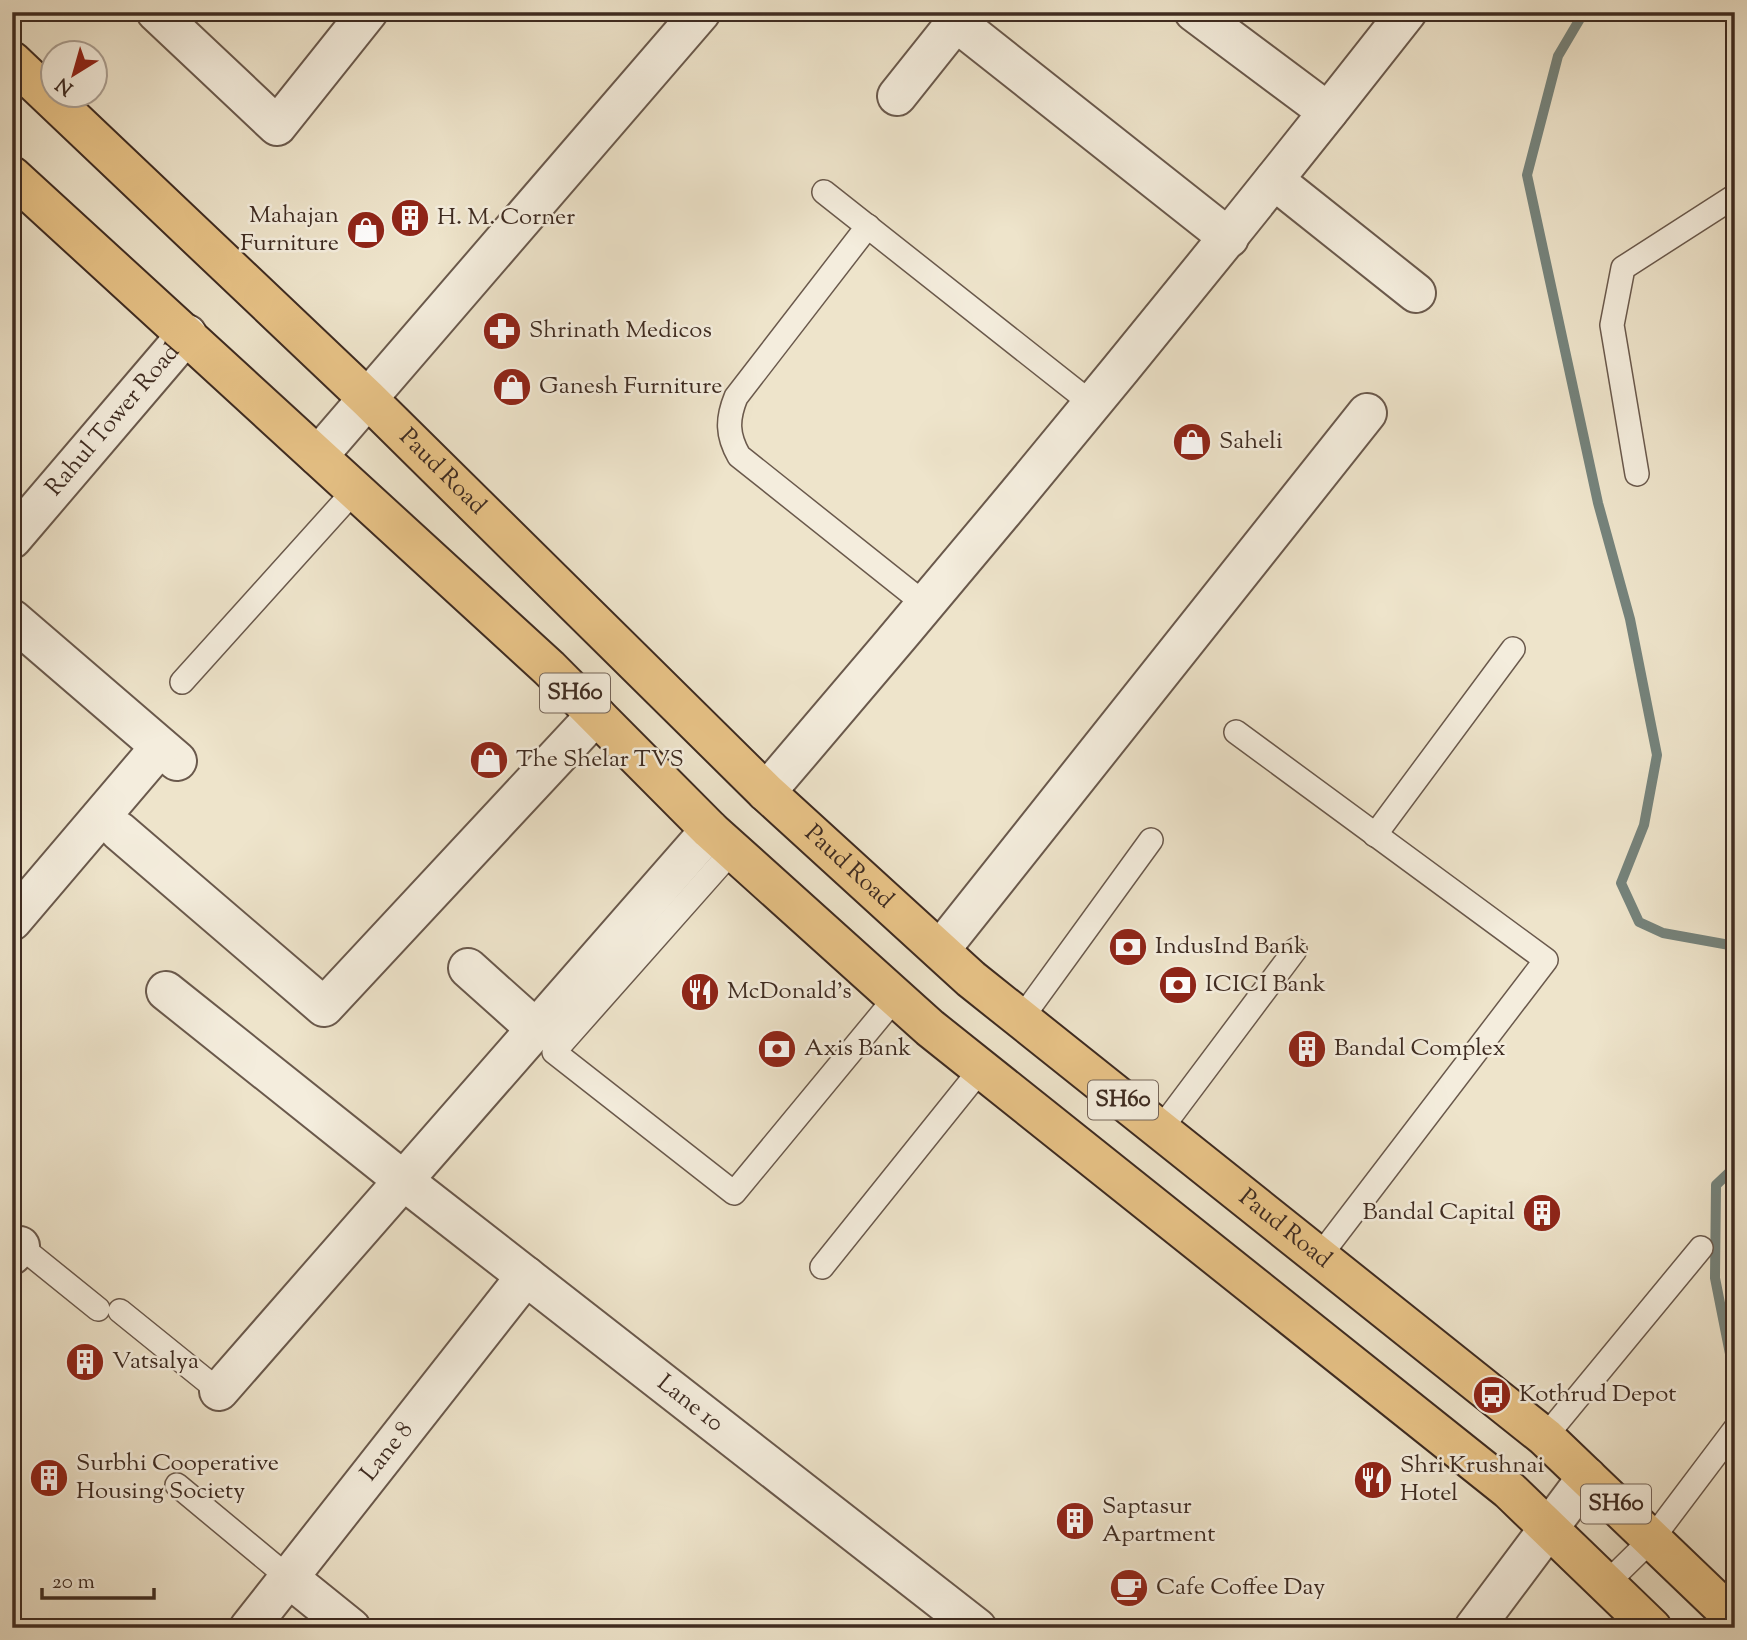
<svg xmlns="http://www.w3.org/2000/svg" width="1747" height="1640" font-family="'Sorts Mill Goudy',serif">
<rect width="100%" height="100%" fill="#eee4cb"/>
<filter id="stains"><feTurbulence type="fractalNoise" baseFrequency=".00286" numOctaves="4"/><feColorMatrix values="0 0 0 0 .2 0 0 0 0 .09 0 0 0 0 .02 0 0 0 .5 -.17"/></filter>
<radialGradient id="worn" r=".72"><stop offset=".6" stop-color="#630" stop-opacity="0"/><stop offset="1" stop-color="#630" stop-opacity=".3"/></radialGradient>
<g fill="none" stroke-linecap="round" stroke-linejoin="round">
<g stroke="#75837c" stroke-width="10">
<polyline points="1584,12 1558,56 1527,175 1598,503 1630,619 1657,755 1644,825 1621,883 1639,922 1663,933 1735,946"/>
<polyline points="1735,1167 1716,1185 1715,1278 1735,1379"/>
</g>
<g stroke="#6a594c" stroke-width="26">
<g id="service">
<polyline points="824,192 1091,403"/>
<path d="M868,226L736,397C727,419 727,435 739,456L926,605"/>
<polyline points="1637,474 1612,325 1623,268 1735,196"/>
<polyline points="182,682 355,490"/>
<polyline points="1236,732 1546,960 1319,1257"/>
<polyline points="1375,835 1513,649"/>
<polyline points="733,850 554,1052 734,1193 896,997"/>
<polyline points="1021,1019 1151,840"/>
<polyline points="1160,1130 1295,950"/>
<polyline points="20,1246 98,1309"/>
<polyline points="822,1267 981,1069"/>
<polyline points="120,1311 219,1391"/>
<polyline points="1545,1437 1701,1248"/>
<polyline points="177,1485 289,1578"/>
<polyline points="1606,1584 1652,1539 1735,1429"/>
</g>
</g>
<g stroke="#6a594c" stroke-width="42">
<g id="minor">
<polyline points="156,12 277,126 368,12"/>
<polyline points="1194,12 1328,112"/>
<polyline points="897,96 956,22 1229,238"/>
<polyline points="1274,180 1416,293"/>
<path id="s1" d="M12,539L187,334"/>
<polyline points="12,619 177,761"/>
<polyline points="119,831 324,1007 596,715"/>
<polyline points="12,921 160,747"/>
<polyline points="940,950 1367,413"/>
<polyline points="468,968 536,1029"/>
<path id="s2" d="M166,991L404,1181L977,1628"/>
<polyline points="12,1255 20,1246"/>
<polyline points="219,1391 710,830"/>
<polyline points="289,1578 351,1628"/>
<path id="s3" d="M249,1628L526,1276"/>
</g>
</g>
<g stroke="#6a594c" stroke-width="42">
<g id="tertiary">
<polyline points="318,456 701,12"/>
<path d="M766,792C985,537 1199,277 1407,12"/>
<polyline points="1474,1628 1587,1477"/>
</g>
</g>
<g stroke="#3e2b21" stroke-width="42">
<g id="primary">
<path id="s4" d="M12,61L368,399L766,792L971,979L1545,1437L1735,1619"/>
<polyline points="12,176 549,668 710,830 930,1028 1509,1490 1652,1628"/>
</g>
</g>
<use href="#service" stroke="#f4eddd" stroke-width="23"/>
<use href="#minor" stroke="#f4eddd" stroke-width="38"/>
<use href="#tertiary" stroke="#f4eddd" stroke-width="38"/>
<use href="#primary" stroke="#e7c286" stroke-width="38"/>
</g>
<defs>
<g id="building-disc" transform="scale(2.0125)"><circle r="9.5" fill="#8f2418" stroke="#f4eddd"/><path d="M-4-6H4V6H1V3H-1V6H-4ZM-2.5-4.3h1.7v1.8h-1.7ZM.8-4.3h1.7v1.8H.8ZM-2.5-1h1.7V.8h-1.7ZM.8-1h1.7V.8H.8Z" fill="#fff"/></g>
<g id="shop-disc" transform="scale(2.0125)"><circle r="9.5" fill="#8f2418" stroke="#f4eddd"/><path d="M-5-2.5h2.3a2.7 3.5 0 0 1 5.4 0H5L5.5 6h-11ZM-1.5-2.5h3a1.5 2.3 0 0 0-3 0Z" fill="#fff"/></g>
<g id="pharmacy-disc" transform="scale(2.0125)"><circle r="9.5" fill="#8f2418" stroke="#f4eddd"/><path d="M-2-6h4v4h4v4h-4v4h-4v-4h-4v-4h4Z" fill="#fff"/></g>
<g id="bank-disc" transform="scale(2.0125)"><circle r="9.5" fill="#8f2418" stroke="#f4eddd"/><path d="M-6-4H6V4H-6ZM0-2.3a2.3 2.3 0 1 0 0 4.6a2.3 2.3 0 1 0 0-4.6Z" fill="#fff"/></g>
<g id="restaurant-disc" transform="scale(2.0125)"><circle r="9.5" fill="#8f2418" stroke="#f4eddd"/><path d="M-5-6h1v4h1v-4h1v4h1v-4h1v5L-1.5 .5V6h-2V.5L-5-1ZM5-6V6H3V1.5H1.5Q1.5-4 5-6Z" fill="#fff"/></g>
<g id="bus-disc" transform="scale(2.0125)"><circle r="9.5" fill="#8f2418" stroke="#f4eddd"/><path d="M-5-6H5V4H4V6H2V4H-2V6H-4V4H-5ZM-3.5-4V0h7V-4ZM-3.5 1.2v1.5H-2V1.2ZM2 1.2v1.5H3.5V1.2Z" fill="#fff"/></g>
<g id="cafe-disc" transform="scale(2.0125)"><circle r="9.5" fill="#8f2418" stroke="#f4eddd"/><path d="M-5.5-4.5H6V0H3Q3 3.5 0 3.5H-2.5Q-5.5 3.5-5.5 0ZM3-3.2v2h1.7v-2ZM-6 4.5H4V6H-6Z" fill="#fff"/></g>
</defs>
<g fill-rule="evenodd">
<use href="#building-disc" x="410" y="218"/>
<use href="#shop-disc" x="366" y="230"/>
<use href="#pharmacy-disc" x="502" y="331"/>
<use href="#shop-disc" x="512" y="387"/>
<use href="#shop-disc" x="1192" y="442"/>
<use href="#shop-disc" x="489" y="760"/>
<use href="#bank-disc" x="1128" y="947"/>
<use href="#bank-disc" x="1178" y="985"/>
<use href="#restaurant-disc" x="700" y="992"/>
<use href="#bank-disc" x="777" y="1049"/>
<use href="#building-disc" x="1307" y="1049"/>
<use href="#building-disc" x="1542" y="1213"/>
<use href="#building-disc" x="85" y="1362"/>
<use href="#bus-disc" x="1492" y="1395"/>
<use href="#building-disc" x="49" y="1478"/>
<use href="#restaurant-disc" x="1373" y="1480"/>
<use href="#building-disc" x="1075" y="1521"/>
<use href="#cafe-disc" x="1129" y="1588"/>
</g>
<g text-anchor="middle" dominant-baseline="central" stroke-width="5" stroke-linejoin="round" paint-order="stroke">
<g fill="#f4eddd" stroke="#756559" stroke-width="2">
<rect x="540" y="673.5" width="70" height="39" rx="5"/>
<rect x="1088" y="1080.5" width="70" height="39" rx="5"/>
<rect x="1581" y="1484.5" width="70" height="39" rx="5"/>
</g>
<g font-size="23" font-weight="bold" fill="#3e2b21">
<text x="575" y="693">SH60</text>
<text x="1123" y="1100">SH60</text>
<text x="1616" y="1504">SH60</text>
</g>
<g font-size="24" fill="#3e2b21" stroke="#f4eddd" text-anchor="start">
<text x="339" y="216" text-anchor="end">Mahajan<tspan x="339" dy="28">Furniture</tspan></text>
<text x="437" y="218">H. M. Corner</text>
<text x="529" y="331">Shrinath Medicos</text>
<text x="539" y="387">Ganesh Furniture</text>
<text x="1219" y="442">Saheli</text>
<text x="516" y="760">The Shelar TVS</text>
<text x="1155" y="947">IndusInd Bank</text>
<text x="1205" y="985">ICICI Bank</text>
<text x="727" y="992">McDonald's</text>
<text x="804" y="1049">Axis Bank</text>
<text x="1334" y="1049">Bandal Complex</text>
<text x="1515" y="1213" text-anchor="end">Bandal Capital</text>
<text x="112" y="1362">Vatsalya</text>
<text x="1519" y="1395">Kothrud Depot</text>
<text x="76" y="1464">Surbhi Cooperative<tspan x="76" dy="28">Housing Society</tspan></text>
<text x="1400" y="1466">Shri Krushnai<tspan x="1400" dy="28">Hotel</tspan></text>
<text x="1102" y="1507">Saptasur<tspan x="1102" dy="28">Apartment</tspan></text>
<text x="1156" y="1588">Cafe Coffee Day</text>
</g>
<g font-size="24" fill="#3e2b21" stroke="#f4eddd">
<text stroke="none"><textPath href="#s1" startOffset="156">Rahul Tower Road</textPath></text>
<text stroke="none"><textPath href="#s4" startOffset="595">Paud Road</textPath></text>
<text stroke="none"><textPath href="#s4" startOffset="1162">Paud Road</textPath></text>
<text stroke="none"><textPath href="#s4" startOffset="1729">Paud Road</textPath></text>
<text stroke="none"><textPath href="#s2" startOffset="667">Lane 10</textPath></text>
<text stroke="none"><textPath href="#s3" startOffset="224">Lane 8</textPath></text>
</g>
</g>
<rect width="1747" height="1640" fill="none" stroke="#eee4cb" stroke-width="42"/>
<rect x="14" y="14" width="1719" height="1612" fill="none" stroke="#3e2b21" stroke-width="3.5"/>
<rect x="21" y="21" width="1705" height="1598" fill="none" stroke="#3e2b21" stroke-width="2"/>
<g transform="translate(74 74) rotate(217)"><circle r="33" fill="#f4eddd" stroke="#ab9f92" stroke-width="2"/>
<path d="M0-5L12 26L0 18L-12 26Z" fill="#8f2418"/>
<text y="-10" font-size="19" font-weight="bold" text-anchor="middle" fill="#3e2b21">N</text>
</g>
<path d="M42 1588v10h112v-10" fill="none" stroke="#3e2b21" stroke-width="3.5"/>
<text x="52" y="1588" font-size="21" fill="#3e2b21" stroke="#f4eddd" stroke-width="5" paint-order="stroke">20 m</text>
<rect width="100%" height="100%" filter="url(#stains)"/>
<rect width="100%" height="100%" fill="url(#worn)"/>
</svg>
